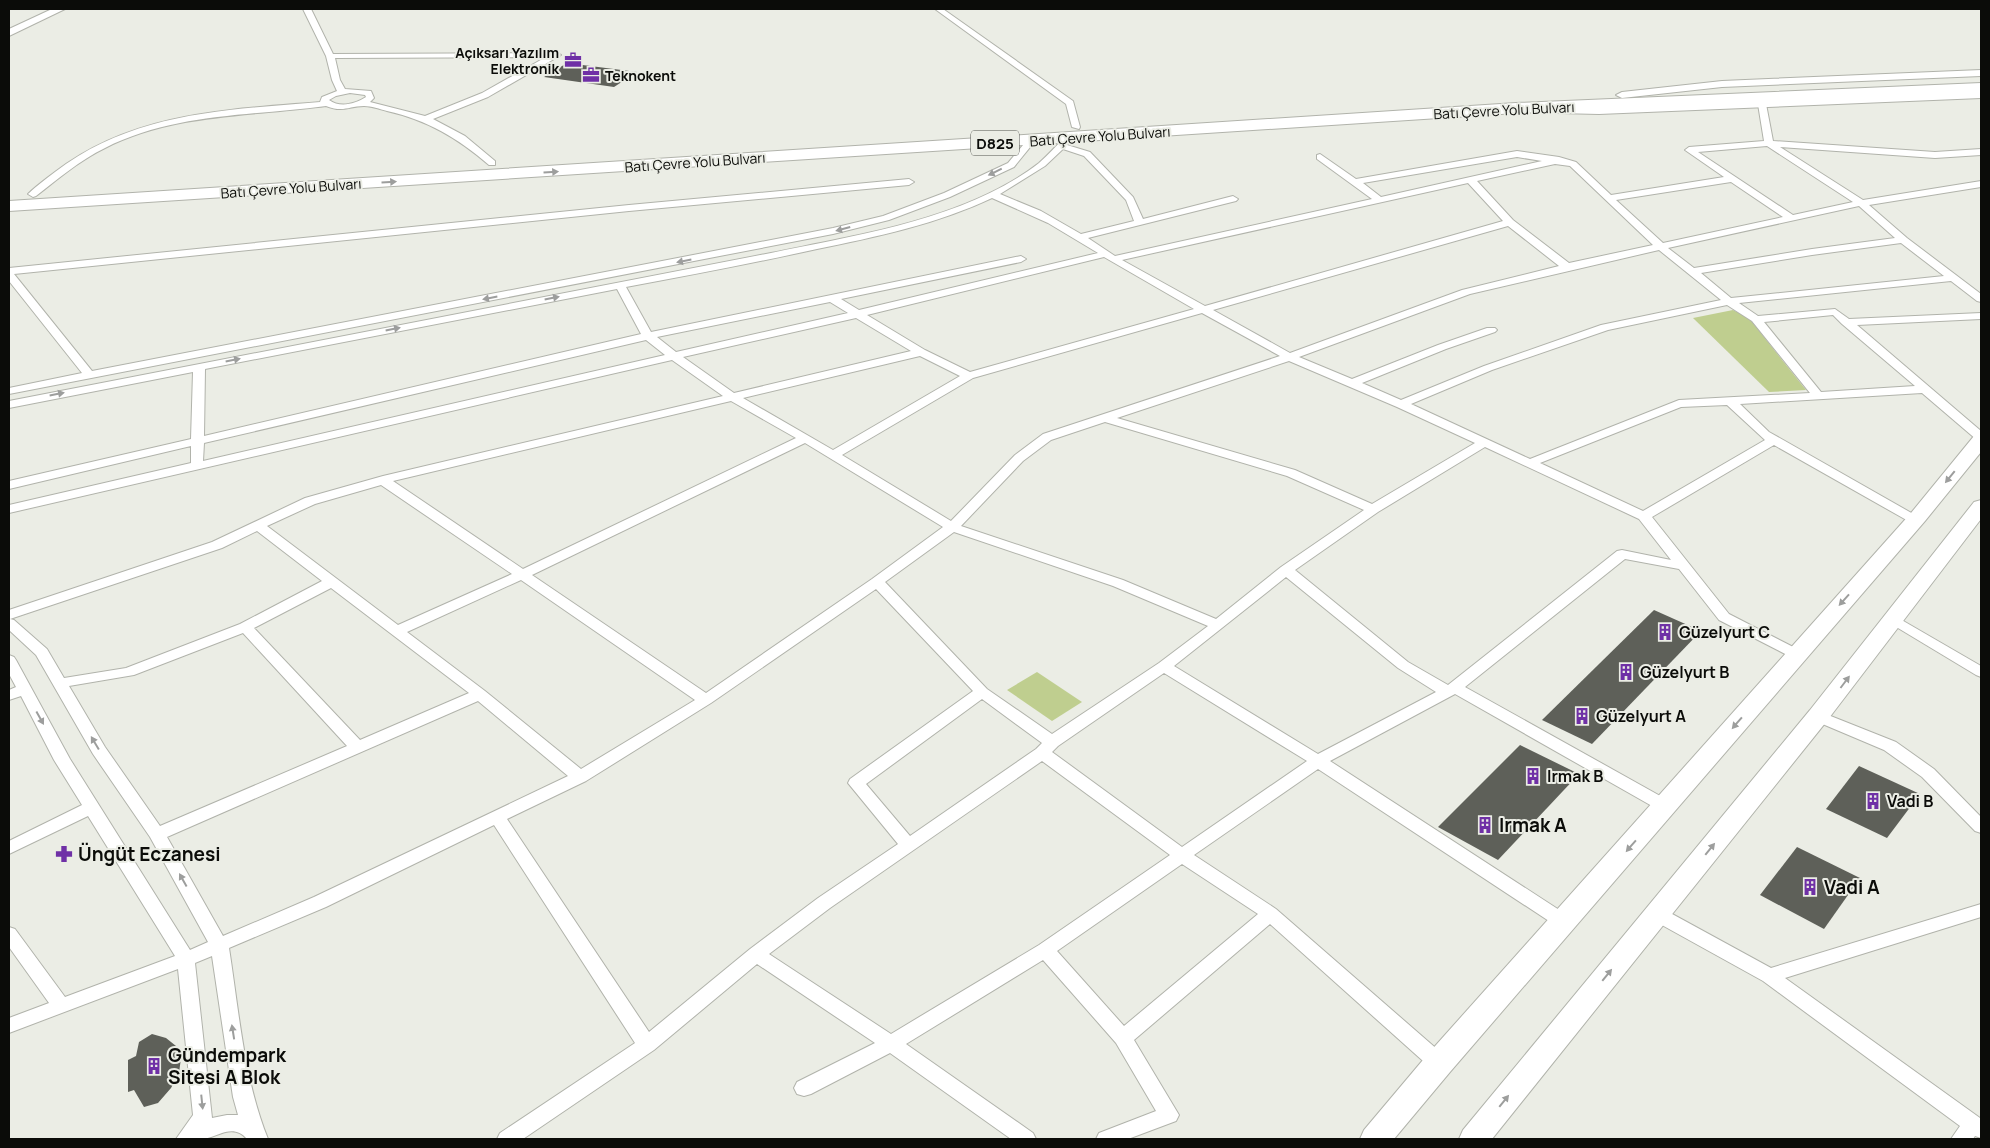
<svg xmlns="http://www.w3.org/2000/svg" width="1990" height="1148" font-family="Manrope,sans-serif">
<rect width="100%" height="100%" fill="#ebede5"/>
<g fill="#bfce8f">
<polygon points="1733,310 1749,318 1806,390 1769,392 1693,318"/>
<polygon points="1037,672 1082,702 1052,721 1007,690"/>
</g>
<g fill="#5e6059">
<polygon points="567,63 637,72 614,87 544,77"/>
<polygon points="1654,610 1701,631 1592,744 1542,720"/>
<polygon points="1520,745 1579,774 1498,860 1438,827"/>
<polygon points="1859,766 1920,794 1887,838 1826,809"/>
<polygon points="1797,847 1860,878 1824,929 1760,895"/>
<polygon points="152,1034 166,1038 176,1046 181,1058 179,1073 171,1088 158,1103 144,1107 134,1090 128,1092 128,1060 136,1056 139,1042"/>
</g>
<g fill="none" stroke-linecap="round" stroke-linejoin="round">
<g stroke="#b1b3ab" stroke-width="2">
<g id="street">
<path d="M303,9H311L333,54L557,53L561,55L488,97L433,119L465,136L495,161V165H489C458,138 427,120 387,111C380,109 371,106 364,106C348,106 344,113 326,106C252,116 174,113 105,148C80,160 58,179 36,196L33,197L28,194C36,186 46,179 55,172C133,112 226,110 320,102L322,97L337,91L332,80L326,56ZM546,57L482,93L425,116L370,102L374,98L371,91L345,89L340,80L335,58ZM350,93L365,95L366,97C355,104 340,108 329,100L336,96Z"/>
<polygon points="935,9 943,9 1073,101 1080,127 1079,129 1072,127 1066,104"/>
<path d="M1762,101L1766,104L1773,141L1935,152L1981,149V155L1935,158L1780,147L1863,200L1981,181V187L1869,205L1907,238L1981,294V302L1977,301L1951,281L1739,303L1758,316L1835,309L1849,319L1981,313V319L1857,325L1981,431V441L1977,440L1922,393L1740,404L1769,432L1922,519L1915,523L1910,522L1774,445L1652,517L1729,614L1801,651L1803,654L1801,657H1791L1719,620L1679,569L1625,559L1465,687L1671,802L1673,806L1671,810L1665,812L1659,810L1455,694L1330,761L1570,917L1573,922L1570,927L1564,929L1558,927L1318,769L1194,855L1276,909L1446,1057L1449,1063L1446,1069L1439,1071L1432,1069L1270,924L1134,1040L1179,1115L1176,1121L1128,1139H1096L1099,1133L1156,1111L1116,1043L1043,960L906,1044L1033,1133L1036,1139H1011L890,1053L811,1094L804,1096L797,1094L794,1088L797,1082L875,1043L757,964L654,1050L523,1139H497L500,1133L635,1043L494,825L326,907L229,948C239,1012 244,1080 268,1139H247C234,1124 220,1135 205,1139C197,1141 185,1139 176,1139L193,1115L178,969L9,1033V1018L49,1003L9,947V927L15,929L65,997L175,956L88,816L9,854V841L82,805L54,760L21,696L9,700V690L16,687L9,674V655L14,657L16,660L70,759L190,950L208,942L150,837L93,754L36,655L9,630V610L212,542L305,498L383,476L723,396L672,360L9,513V505L191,463V446L9,489V481L191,439L193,372L9,408V401L771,253C858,235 967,219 1039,163C1048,155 1057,145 1066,136L1069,135L1073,138L1067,145L1090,152L1133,197L1143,219L1233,196L1238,199L1236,201L1088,238L1115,256L1372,199L1317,159V155L1320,154L1356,179L1517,151L1559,157L1576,162L1611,195L1724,177L1685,150L1689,147L1764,141L1758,104ZM1767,146L1853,202L1793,215L1698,152ZM1063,149L1084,156L1126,200L1134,221L1081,234L1041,211L1000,194L1045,166ZM1517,157L1542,161L1381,197L1363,183ZM1555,164L1570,166L1653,245L1569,263L1513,220L1477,181ZM1731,182L1783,217L1663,243L1616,200ZM1468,183L1503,221L1205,306L1122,260ZM992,198L1048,223L1098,253L859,310L841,299L1021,262L1026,259L1021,256L651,332L626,287C690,275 754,263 817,249C876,237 937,224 992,198ZM1859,206L1895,238L1812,249L1694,268L1668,248ZM1508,226L1559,266L1462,290L1290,353L1213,310ZM1901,243L1944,276L1731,298L1701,273L1812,255ZM1659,250L1721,300L1601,325L1484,366L1401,400L1362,383L1446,349L1495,332L1497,330L1495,328H1487L1438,345L1352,379L1299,357L1470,294ZM1104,257L1194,309L970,372L925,350L867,315ZM617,289L641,334L204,436L205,369ZM830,302L848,313L676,352L657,337ZM1727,305L1752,321L1810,393L1679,400L1530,459L1411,404L1492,370L1608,330ZM1202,313L1280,356L1043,434L1015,455L951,521L842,455L973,378ZM1833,315L1842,324L1915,386L1821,392L1764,322ZM856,318L911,351L734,393L683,357ZM646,340L665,355L203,461L204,443ZM920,356L960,376L833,450L743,398ZM1289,361L1397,407L1475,443L1372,504L1295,470L1117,418ZM731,401L796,438L523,569L393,481ZM1727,405L1765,440L1643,511L1540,463L1681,407ZM1105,422L1287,476L1364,510L1281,567L1216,619L1123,580L961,526L1023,461L1051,440ZM805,443L943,527L872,579L706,693L532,575ZM1485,447L1639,519L1671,560L1622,550L1617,551L1448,685L1408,662L1295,570L1378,512ZM381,485L512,574L398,625L267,526L315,504ZM257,531L322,581L240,624L126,668L64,678L47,649L14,620L10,619L222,548ZM954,532L1113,586L1208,626L1159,663L1052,734L987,689L885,582ZM1286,577L1398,668L1436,692L1318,754L1174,666ZM521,580L695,700L581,769L485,691L407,632ZM331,588L469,693L360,740L254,628ZM876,589L973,691L850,779L848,783L898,844L818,898L750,949L649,1032L507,819L586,781L711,703ZM243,633L347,746L160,826L105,747L69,686L134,675ZM1164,673L1307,761L1182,847L1052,752L1058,746ZM982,699L1042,743L1036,749L910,836L866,784ZM478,701L568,776L314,897L223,936L167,837ZM1042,761L1170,855L1039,945L891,1034L769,954L830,908ZM1182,864L1258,914L1124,1026L1057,951ZM212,956L233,1097L238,1115H227L212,1118L195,963Z"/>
<polygon points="1031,138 1035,141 1014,167 950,197 889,220 833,234 9,394 9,388 82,373 9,281 9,268 629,205 909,179 914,182 909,185 629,211 14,274 92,371 833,228 883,216 944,193 1008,163 1028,139"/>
<polygon points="1893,615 1981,666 1981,677 1976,675 1888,622 1886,619 1888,616"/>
<polygon points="1818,711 1896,742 1934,769 1981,817 1981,833 1975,831 1922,777 1884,750 1813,720 1810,716 1813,712"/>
<polygon points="1981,904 1981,917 1785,978 1980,1118 1981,1138 1975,1136 1973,1139 1951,1139 1960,1126 1763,981 1651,919 1648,914 1651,909 1657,907 1663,909 1771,968"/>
</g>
</g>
<g stroke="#b1b3ab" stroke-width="2">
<g id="secondary">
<polygon points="52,9 65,9 9,36 9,29"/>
<polygon points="1981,70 1981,76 1722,87 1622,98 1616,95 1622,92 1722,81"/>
</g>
</g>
<g stroke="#b1b3ab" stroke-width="2">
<g id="primary">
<polygon points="1981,90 1981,98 1599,114 1557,113 1550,109 1557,105 1599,106"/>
<polygon points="1981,434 1981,452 1925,521 1450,1072 1394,1139 1360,1139 1364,1130 1428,1054 1911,513 1974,436"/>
<polygon points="1981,500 1981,519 1826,722 1492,1139 1459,1139 1463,1130 1810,710 1974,502"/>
</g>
</g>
<g stroke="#b1b3ab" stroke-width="2">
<polygon id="highway" points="1981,83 1981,93 1516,113 9,211 9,201 1516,103"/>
</g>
<use href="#street" fill="#fff" fill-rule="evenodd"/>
<use href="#secondary" fill="#fff" fill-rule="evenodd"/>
<use href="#primary" fill="#fff" fill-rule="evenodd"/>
<use href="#highway" fill="#fff" fill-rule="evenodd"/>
</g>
<defs><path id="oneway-solid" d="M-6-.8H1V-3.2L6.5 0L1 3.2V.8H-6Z" transform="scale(1.25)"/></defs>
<g fill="#9d9e9d">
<use href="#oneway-solid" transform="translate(551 172) rotate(-4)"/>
<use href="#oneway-solid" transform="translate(995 172) rotate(154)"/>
<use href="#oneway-solid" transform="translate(389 182) rotate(-4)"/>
<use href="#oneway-solid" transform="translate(843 229) rotate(165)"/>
<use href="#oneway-solid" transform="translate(684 261) rotate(169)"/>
<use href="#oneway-solid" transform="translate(490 298) rotate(169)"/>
<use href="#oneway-solid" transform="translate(552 298) rotate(-11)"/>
<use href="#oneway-solid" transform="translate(393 329) rotate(-11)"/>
<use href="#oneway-solid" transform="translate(233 360) rotate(-11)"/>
<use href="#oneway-solid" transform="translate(57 394) rotate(-11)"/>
<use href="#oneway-solid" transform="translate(1950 477) rotate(129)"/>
<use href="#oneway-solid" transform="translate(1844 600) rotate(132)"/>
<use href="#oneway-solid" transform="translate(1845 682) rotate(-53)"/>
<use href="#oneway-solid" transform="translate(40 718) rotate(61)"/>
<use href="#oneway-solid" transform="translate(1737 723) rotate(131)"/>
<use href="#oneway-solid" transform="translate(95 743) rotate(-121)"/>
<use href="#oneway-solid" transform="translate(1631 846) rotate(131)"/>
<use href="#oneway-solid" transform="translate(1710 849) rotate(-51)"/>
<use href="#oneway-solid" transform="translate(183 880) rotate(-119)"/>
<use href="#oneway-solid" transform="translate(1607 975) rotate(-51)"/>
<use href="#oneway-solid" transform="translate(233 1032) rotate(-99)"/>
<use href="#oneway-solid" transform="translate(1504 1101) rotate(-51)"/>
<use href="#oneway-solid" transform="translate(202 1102) rotate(84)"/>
</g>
<defs>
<g id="office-bare" transform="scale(1.35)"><path d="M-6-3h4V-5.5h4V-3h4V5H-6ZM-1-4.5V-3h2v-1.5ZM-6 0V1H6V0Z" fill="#6f30a6" stroke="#ebede5" stroke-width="2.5" paint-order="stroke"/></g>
<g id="building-bare" transform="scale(1.35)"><path d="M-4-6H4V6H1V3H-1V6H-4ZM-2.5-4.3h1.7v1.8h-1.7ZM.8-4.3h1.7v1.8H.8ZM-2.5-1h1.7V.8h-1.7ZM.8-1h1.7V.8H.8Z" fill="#6f30a6" stroke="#ebede5" stroke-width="2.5" paint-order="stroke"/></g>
<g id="pharmacy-bare" transform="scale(1.35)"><path d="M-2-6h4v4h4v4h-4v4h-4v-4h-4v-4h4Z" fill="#6f30a6" stroke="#ebede5" stroke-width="2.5" paint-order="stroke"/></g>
</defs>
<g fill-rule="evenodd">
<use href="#office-bare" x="573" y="60"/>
<use href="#office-bare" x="591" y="75"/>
<use href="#building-bare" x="1665" y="632"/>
<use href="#building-bare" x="1626" y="672"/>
<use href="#building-bare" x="1582" y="716"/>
<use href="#building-bare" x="1533" y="776"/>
<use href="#building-bare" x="1873" y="801"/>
<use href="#building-bare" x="1485" y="825"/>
<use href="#pharmacy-bare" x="64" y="854"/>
<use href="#building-bare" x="1810" y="887"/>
<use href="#building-bare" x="154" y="1066"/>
</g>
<g text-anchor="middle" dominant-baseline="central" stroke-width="4" stroke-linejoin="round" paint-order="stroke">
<g font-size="14" font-weight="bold" fill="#0b0c09" stroke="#ebede5" text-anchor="end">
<text x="559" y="52">Açıksarı Yazılım<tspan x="559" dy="16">Elektronik</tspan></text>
<text x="605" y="75" text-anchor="start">Teknokent</text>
</g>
<g font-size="14" fill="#0b0c09" stroke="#ebede5">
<text transform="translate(1504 110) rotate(-3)">Batı Çevre Yolu Bulvarı</text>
<text transform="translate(1100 136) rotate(-4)">Batı Çevre Yolu Bulvarı</text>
<text transform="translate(695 162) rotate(-4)">Batı Çevre Yolu Bulvarı</text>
<text transform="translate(291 188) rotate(-4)">Batı Çevre Yolu Bulvarı</text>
</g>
<rect fill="#ebede5" stroke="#4e504b" stroke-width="1" x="971" y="130.5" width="48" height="25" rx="4"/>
<g font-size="15" font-weight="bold" fill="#0b0c09">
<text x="995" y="143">D825</text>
</g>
<g font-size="16" font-weight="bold" fill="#0b0c09" stroke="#ebede5" text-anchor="start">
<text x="1679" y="632">Güzelyurt C</text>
<text x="1640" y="672">Güzelyurt B</text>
<text x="1596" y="716">Güzelyurt A</text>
<text x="1547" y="776">Irmak B</text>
<text x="1887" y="801">Vadi B</text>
</g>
<g font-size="19" font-weight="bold" fill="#0b0c09" stroke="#ebede5" text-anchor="start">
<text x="1499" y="825">Irmak A</text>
<text x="78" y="854">Üngüt Eczanesi</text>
<text x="1824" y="887">Vadi A</text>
<text x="168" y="1055">Gündempark<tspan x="168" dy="22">Sitesi A Blok</tspan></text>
</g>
</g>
<rect width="1990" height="1148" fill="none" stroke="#0b0c09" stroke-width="20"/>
</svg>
